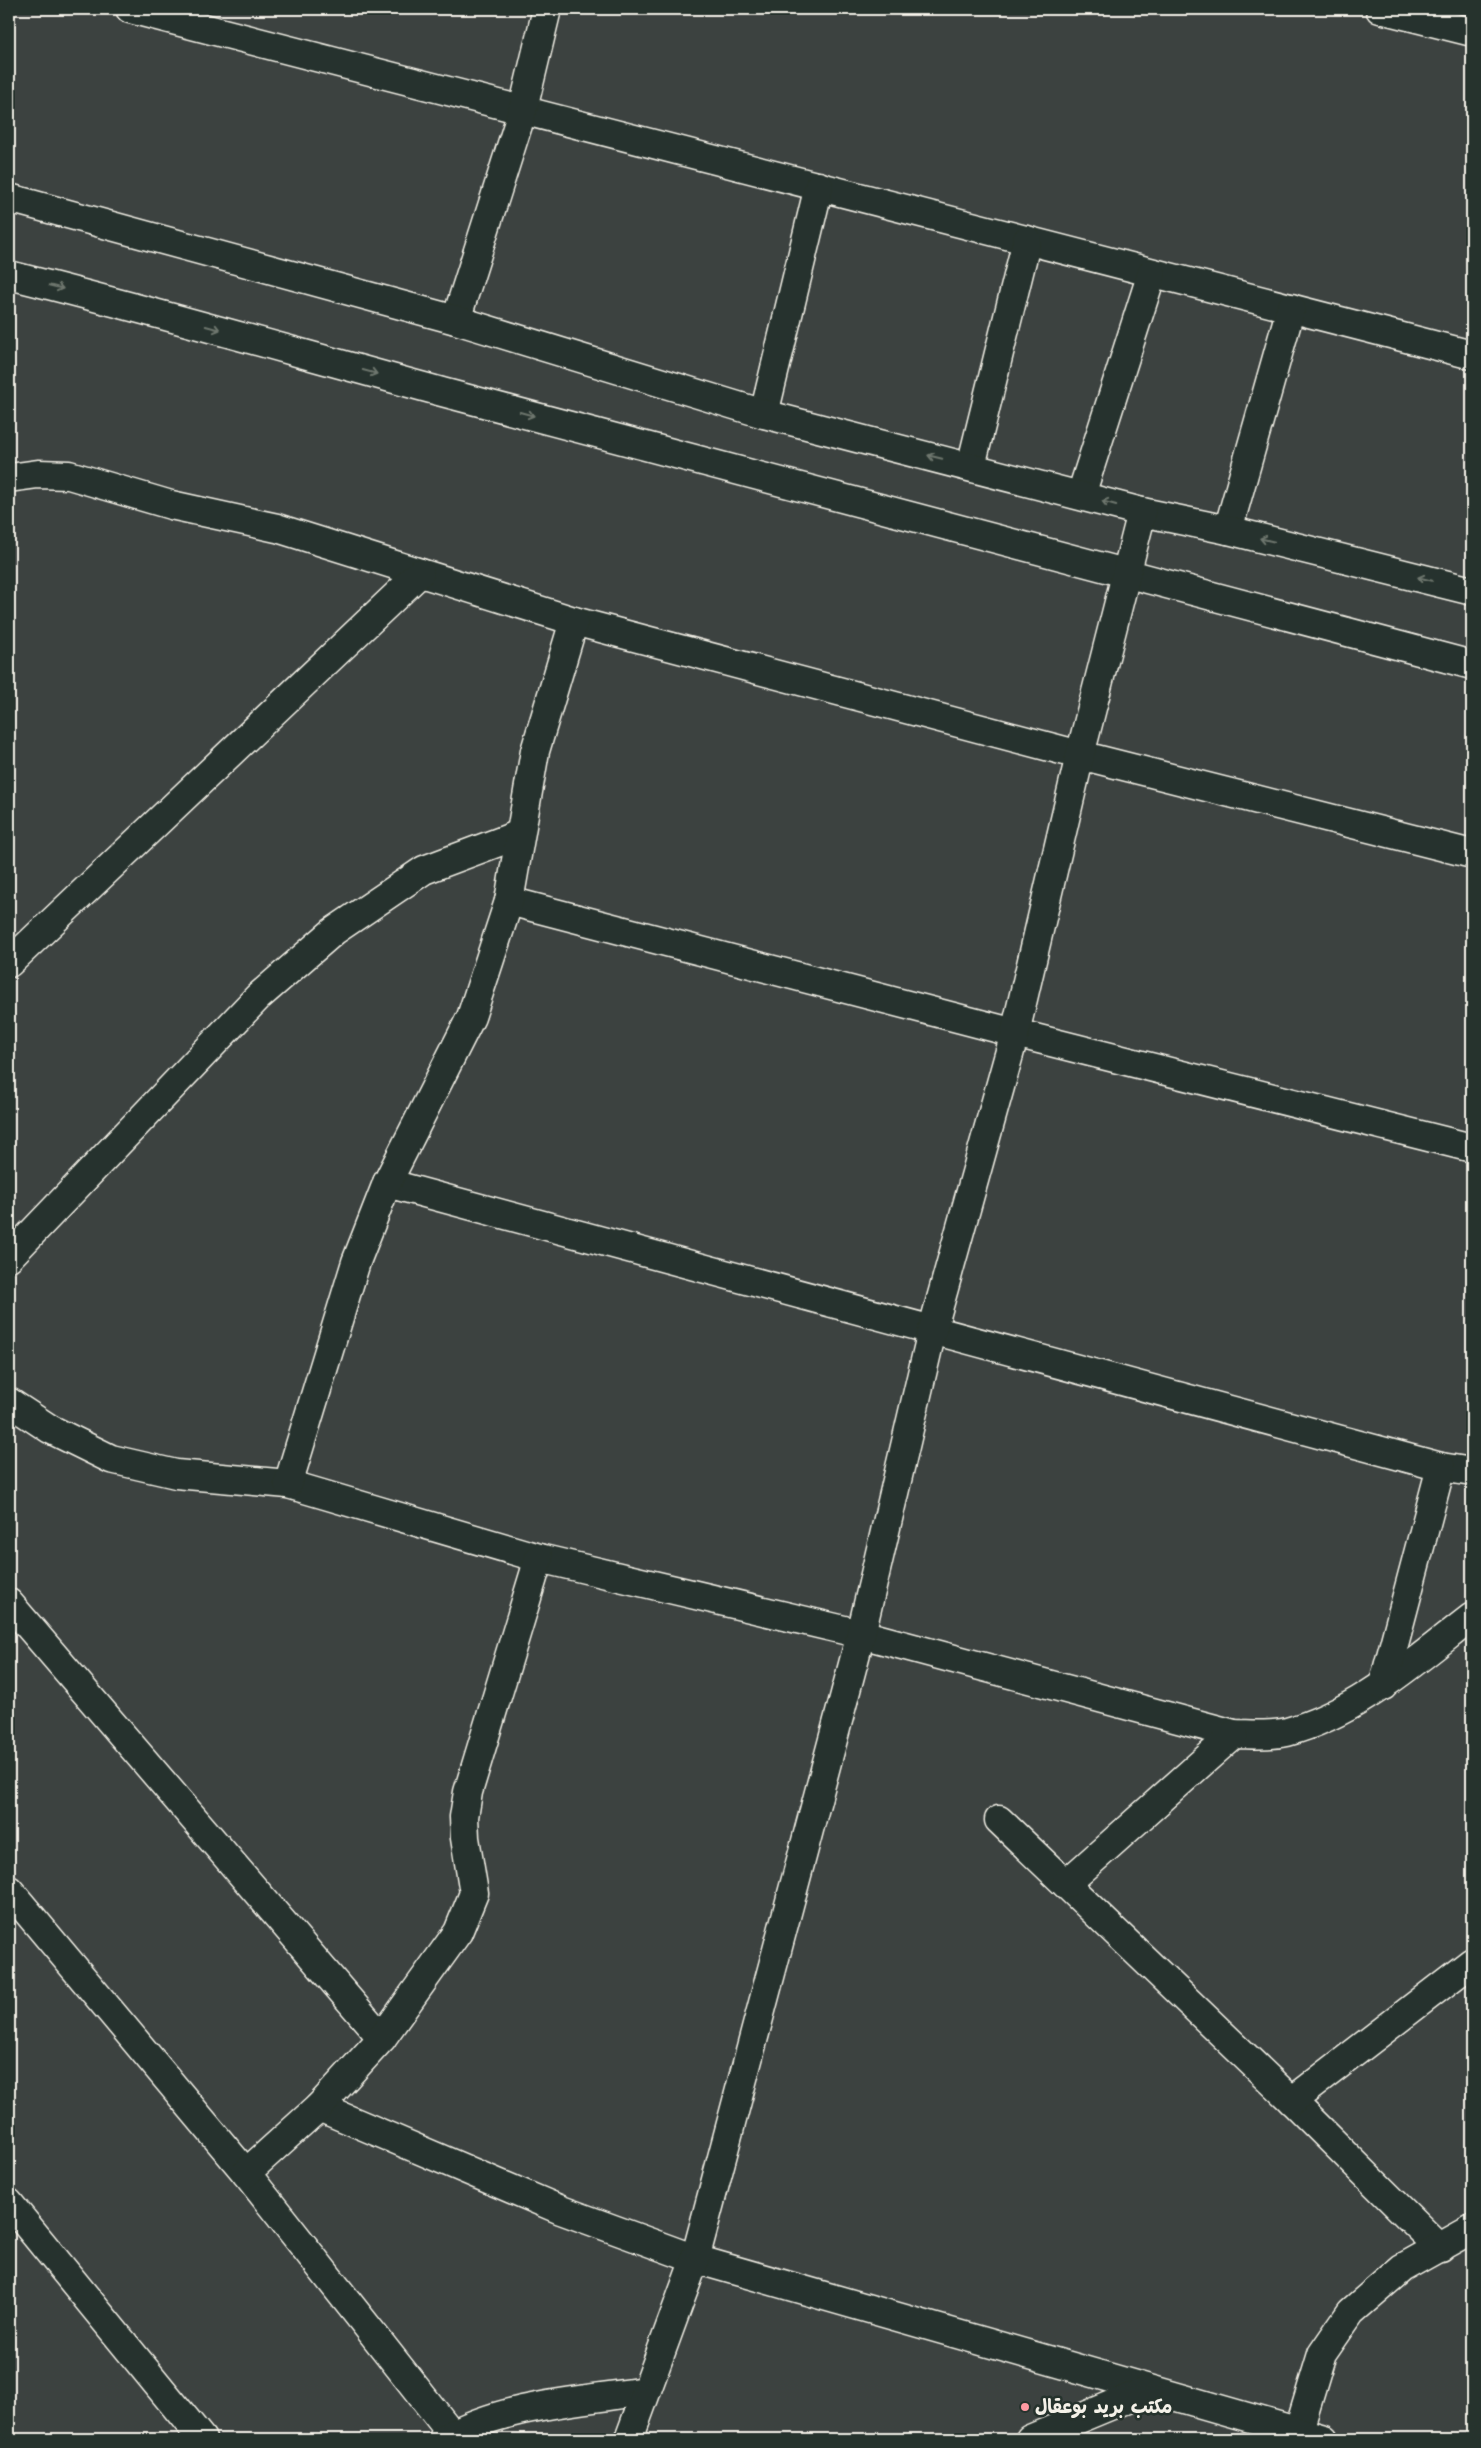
<svg xmlns="http://www.w3.org/2000/svg" width="1481" height="2448" font-family="'Comic Neue','Playpen Sans Arabic',sans-serif">
<rect width="100%" height="100%" fill="#3c4240"/>
<filter id="ink" filterUnits="userSpaceOnUse"><feTurbulence type="fractalNoise" baseFrequency=".02" numOctaves="2"/><feDisplacementMap in="SourceGraphic" scale="10" xChannelSelector="R" yChannelSelector="G"/><feConvolveMatrix kernelMatrix="1 2 1 2 8 2 1 2 1" color-interpolation-filters="sRGB"/></filter>
<g filter="url(#ink)">
<g fill="none" stroke-linecap="round" stroke-linejoin="round">
<g stroke="#f4f1e8" stroke-width="31">
<g id="street">
<polyline points="130,9 1472,355"/>
<polyline points="1380,9 1472,32"/>
<polyline points="456,320 523,109 547,9"/>
<polyline points="764,414 819,186"/>
<polyline points="971,466 1027,240"/>
<polyline points="9,478 38,474 69,475 171,505 277,528 574,621 1080,755 1472,854"/>
<polyline points="1081,495 1152,273"/>
<polyline points="1228,530 1291,308"/>
<polyline points="509,901 1015,1033 1472,1148"/>
<polyline points="9,963 420,573"/>
<polyline points="387,1183 1441,1467 1472,1472"/>
<polyline points="9,1257 258,997 334,931 424,870 520,834"/>
<path d="M9,1402L50,1429L111,1459L176,1474L288,1484L539,1558L861,1634L1234,1734C1250,1734 1271,1736 1287,1732C1358,1713 1416,1660 1472,1617"/>
<polyline points="288,1484 356,1262 387,1183 471,1017 509,901 535,751 574,621"/>
<polyline points="9,1603 382,2038"/>
<polyline points="1383,1686 1441,1467"/>
<polyline points="999,1820 1292,2101 1440,2248"/>
<polyline points="1066,1884 1234,1734"/>
<polyline points="9,1890 246,2173 452,2434"/>
<polyline points="1292,2101 1472,1962"/>
<polyline points="319,2107 561,2210 695,2259"/>
<polyline points="246,2173 319,2107 382,2038 458,1932 474,1893 465,1838 464,1817 468,1792 539,1558"/>
<polyline points="9,2203 202,2439"/>
<polyline points="1298,2433 1322,2354 1351,2312 1402,2268 1472,2229"/>
<path d="M443,2439C503,2405 578,2401 645,2391"/>
</g>
</g>
<g stroke="#f4f1e8" stroke-width="31">
<g id="secondary">
<polyline points="9,198 456,320 764,414 1142,512 1228,530 1472,591"/>
<path d="M9,275C154,311 298,353 442,392C786,482 1130,572 1472,665"/>
<polyline points="695,2259 1324,2439"/>
<polyline points="629,2439 695,2259 861,1634 932,1331 1015,1033 1080,755 1142,512"/>
<polyline points="1030,2439 1148,2390"/>
</g>
</g>
<use href="#street" stroke="#26332d" stroke-width="28"/>
<use href="#secondary" stroke="#26332d" stroke-width="28"/>
</g>
<defs><path id="oneway-shaft" d="M-6 0H5M1.5-3L5.5 0L1.5 3" fill="none" stroke-width="1.6" stroke-linecap="round" stroke-linejoin="round" transform="scale(1.25)"/></defs>
<g stroke="#6e766e">
<use href="#oneway-shaft" transform="translate(56 287) rotate(14)"/>
<use href="#oneway-shaft" transform="translate(213 328) rotate(15)"/>
<use href="#oneway-shaft" transform="translate(370 372) rotate(15)"/>
<use href="#oneway-shaft" transform="translate(527 414) rotate(15)"/>
<use href="#oneway-shaft" transform="translate(935 457) rotate(-166)"/>
<use href="#oneway-shaft" transform="translate(1109 503) rotate(-165)"/>
<use href="#oneway-shaft" transform="translate(1267 540) rotate(-166)"/>
<use href="#oneway-shaft" transform="translate(1425 579) rotate(-166)"/>
</g>
</g>
<circle fill="#ff9aa2" stroke="#26332d" stroke-width="2" cx="1025" cy="2407" r="5"/>
<g text-anchor="middle" dominant-baseline="central" stroke-width="5" stroke-linejoin="round" paint-order="stroke">
<g font-size="19" font-weight="bold" fill="#f4f1e8" stroke="#26332d" text-anchor="start">
<text x="1035" y="2407">مكتب بريد بوعقال</text>
</g>
</g>
<rect width="1481" height="2448" fill="none" stroke="#26332d" stroke-width="30"/>
<rect x="15" y="15" width="1451" height="2418" fill="none" stroke="#f4f1e8" stroke-width="2" filter="url(#ink)"/>
</svg>
